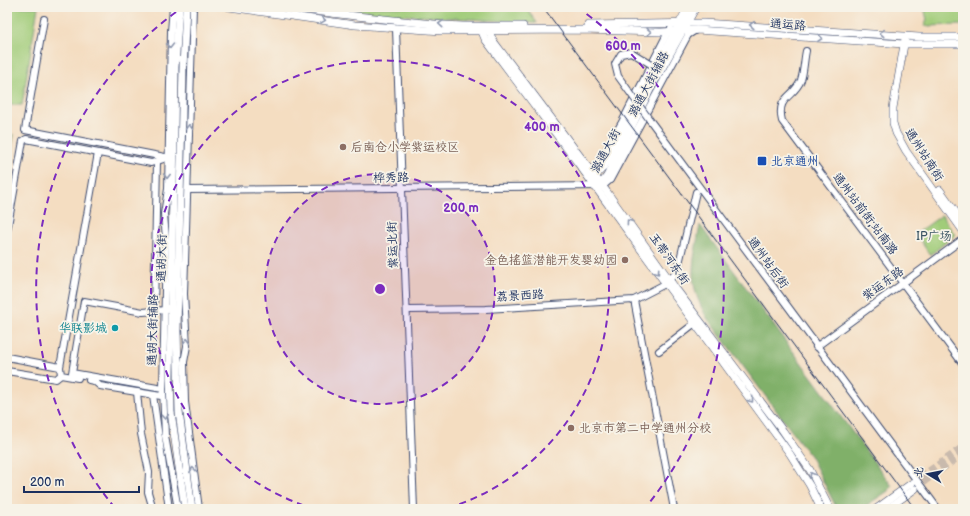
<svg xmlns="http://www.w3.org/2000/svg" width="970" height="516" font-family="'Balsamiq Sans','LXGW WenKai TC',sans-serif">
<rect width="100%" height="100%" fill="#f7f3e8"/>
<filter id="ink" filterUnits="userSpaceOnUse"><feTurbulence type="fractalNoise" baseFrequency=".025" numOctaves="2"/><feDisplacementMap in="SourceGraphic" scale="8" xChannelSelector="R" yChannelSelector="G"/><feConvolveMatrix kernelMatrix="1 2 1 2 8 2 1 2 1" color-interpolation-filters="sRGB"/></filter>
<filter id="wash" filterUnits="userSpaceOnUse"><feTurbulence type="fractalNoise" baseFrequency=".012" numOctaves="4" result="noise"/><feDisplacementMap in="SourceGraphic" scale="16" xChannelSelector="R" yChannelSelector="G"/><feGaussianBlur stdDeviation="0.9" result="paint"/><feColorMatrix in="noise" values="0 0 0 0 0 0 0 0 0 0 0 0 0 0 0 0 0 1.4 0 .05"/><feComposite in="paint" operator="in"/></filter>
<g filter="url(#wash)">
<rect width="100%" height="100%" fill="#f4ddc1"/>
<g fill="#a1cc79" stroke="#5e7e6c">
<polygon points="7,7 38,7 22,105 9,105 7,115"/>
<polygon points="335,7 526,7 537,23 383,14"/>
<polygon points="924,7 963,7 963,25 924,26 927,20"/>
<polygon points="7,134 14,135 7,178"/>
<polygon points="942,215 955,235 930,255 916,234"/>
</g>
<path fill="#80b069" stroke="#4e7064" d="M700,225L892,486L888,491L861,509H837L811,457L707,318C686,281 693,264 700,225Z"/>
</g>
<g filter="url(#ink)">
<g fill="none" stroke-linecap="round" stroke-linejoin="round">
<g stroke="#c9baad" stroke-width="7" stroke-dasharray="7 3.5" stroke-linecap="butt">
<polyline points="912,483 963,447"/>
<polyline points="915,488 963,454"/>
</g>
<g stroke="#3c496d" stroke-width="8">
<g id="minor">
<polyline points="173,7 171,31 168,189 164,214 166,239 163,389 165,436 178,509"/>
<polyline points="193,7 184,294 187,346 184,362 185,402 199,509"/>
<polyline points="44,19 25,130 170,158"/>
<polyline points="396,29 414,509"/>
<path d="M806,51C804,60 804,71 801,80C794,98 776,96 782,121L963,364"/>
<polyline points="649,119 938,509"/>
<polyline points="588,168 593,169 598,165 621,124 668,32 671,29"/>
<polyline points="188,190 603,186 610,180 688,35 696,30"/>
<polyline points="7,231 23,141 26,139 151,163 167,158"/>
<polyline points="634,300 674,509"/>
<polyline points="407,310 486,309 634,300 665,284 677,272 696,192"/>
<polyline points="154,311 157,162"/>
<polyline points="816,347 963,239"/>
<polyline points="659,351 695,323"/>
<polyline points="7,357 60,367 61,375 78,378"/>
<polyline points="60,367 98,153"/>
<polyline points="7,371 56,379 61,375"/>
<polyline points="89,380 94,381 100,386 161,396 163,392"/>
<polyline points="163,389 72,373 84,301 143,312 165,310 168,308"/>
<polyline points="137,392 141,434 149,472 148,492 153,509"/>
<polyline points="153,395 169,509"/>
</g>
</g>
<g stroke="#3c496d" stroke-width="8">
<g id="major">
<polyline points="179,7 175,67 170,378 171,412 185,509"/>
<polyline points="186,7 183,67 177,330 179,412 192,509"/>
<polyline points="229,7 355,25 442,31 582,30 661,32 697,30 904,44 963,44"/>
<path d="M286,7C339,15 391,20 444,25C470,27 497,26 523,26"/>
<polyline points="688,7 603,168 595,176 595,187 601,184 607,176 651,88 696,7"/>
<polyline points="588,25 703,23 919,37 963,37"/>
<polyline points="480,27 485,39 583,170 790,454 810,486 821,509"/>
<polyline points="487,28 494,42 607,192 676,289 783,431 810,470 830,509"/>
<polyline points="905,39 893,108 893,123 896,133 906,151 963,231"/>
<polyline points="940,190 963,222"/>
<polyline points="876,509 912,483"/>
<polyline points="887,509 915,489"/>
</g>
</g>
<use href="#minor" stroke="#fff" stroke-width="6"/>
<use href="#major" stroke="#fff" stroke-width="7"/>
<polyline stroke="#1b2f5e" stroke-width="1" points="543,7 915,509"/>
<g stroke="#3c496d" stroke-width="8" stroke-linecap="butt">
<polyline id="minor-bridge" points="649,119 618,76 615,64 621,54 631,52 652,65"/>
</g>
<use href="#minor-bridge" stroke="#fff" stroke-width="6"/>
</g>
<defs><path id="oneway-chevron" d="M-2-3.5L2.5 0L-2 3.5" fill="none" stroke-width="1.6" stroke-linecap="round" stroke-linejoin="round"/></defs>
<g stroke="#8d97ae">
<use href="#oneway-chevron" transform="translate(323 20) rotate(8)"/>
<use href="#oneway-chevron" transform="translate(441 24) rotate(-175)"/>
<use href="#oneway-chevron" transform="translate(752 25) rotate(-177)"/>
<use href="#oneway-chevron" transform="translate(649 32) rotate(2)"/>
<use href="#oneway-chevron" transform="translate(882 33) rotate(-176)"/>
<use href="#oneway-chevron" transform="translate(820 38) rotate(5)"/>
<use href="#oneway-chevron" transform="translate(170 46) rotate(91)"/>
<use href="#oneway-chevron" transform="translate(189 127) rotate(-89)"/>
<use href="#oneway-chevron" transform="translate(167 176) rotate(90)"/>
<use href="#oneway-chevron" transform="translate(629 222) rotate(-126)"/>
<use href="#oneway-chevron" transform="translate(657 272) rotate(55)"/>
<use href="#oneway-chevron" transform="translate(187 341) rotate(-89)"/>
<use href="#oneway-chevron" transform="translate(751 400) rotate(54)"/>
<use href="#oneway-chevron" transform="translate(165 417) rotate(86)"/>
<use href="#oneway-chevron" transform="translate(193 470) rotate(-97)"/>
<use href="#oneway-chevron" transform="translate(812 475) rotate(-120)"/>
</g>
</g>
<circle cx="380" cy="289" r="115" fill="#7b2cbf" fill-opacity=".12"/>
<g fill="none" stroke="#7b2cbf" stroke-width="2" stroke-dasharray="7 5">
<circle cx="380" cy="289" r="115"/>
<path d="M315 509A229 229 0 1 1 445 509"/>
<path d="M115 508A344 344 0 0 1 183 7M577 7A344 344 0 0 1 645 508"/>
</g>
<g fill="#8d6e63" stroke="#f7f3e8" stroke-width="1.5">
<circle cx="343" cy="147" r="4"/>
<circle cx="625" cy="260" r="4"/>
<circle cx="571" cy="428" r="4"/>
</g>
<rect fill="#1a4fb4" stroke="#f7f3e8" stroke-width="1.5" x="757" y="156" width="10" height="10" rx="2"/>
<circle fill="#0f9aa8" stroke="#f7f3e8" stroke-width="1.5" cx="115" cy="328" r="4"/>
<g text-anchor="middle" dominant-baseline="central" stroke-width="3.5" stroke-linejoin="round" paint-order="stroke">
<g font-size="12" fill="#1b2f5e" stroke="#f7f3e8">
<text transform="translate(788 25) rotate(4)">通运路</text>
<text transform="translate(649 84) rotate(-62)">潞通大街辅路</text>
<text transform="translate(606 151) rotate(-62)">潞通大街</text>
<text transform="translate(924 155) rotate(57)">通州站南街</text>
<text transform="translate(391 178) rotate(-1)">桦秀路</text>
<text transform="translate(865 214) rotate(53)">通州站前街;站南潞</text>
<text transform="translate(393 245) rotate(-92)">紫运北街</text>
<text transform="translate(162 258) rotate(-89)">通胡大街</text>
<text transform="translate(669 259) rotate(55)">玉带河东街</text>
<text transform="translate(768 263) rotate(54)">通州站后街</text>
<text transform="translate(883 284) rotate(-36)">紫运东路</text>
<text transform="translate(520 296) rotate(-3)">荔景西路</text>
<text transform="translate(153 330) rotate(-89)">通胡大街辅路</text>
</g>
<g font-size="12" fill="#785e54" stroke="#f7f3e8" text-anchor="start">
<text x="351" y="147">后南仓小学紫运校区</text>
<text x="617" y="260" text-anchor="end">金色摇篮潜能开发婴幼园</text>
<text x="579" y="428">北京市第二中学通州分校</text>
</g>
<g font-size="12" fill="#164399" stroke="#f7f3e8" text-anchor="start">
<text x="771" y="161">北京通州</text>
</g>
<g font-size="12" fill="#3c5665" stroke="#f7f3e8">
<text x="934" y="236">IP广场</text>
</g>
<g font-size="12" fill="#0d838f" stroke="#f7f3e8" text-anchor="end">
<text x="107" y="328">华联影城</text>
</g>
</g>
<circle cx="380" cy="289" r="6" fill="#7b2cbf" stroke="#f7f3e8" stroke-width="2"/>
<g font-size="12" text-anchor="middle" font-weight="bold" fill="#7b2cbf" stroke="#f7f3e8" stroke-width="3.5" stroke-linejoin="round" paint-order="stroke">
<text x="623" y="50">600 m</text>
<text x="542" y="131">400 m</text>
<text x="461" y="212">200 m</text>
</g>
<rect width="970" height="516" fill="none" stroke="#f7f3e8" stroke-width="24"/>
<g transform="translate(928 474) rotate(280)" stroke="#f7f3e8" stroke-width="3" paint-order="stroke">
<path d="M0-3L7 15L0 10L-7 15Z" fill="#1b2f5e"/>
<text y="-6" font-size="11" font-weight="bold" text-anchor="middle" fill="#1b2f5e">北</text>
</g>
<path d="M24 486v6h115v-6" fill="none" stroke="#1b2f5e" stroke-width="2"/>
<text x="30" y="486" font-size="12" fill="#1b2f5e" stroke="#f7f3e8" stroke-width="3" paint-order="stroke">200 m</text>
</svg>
